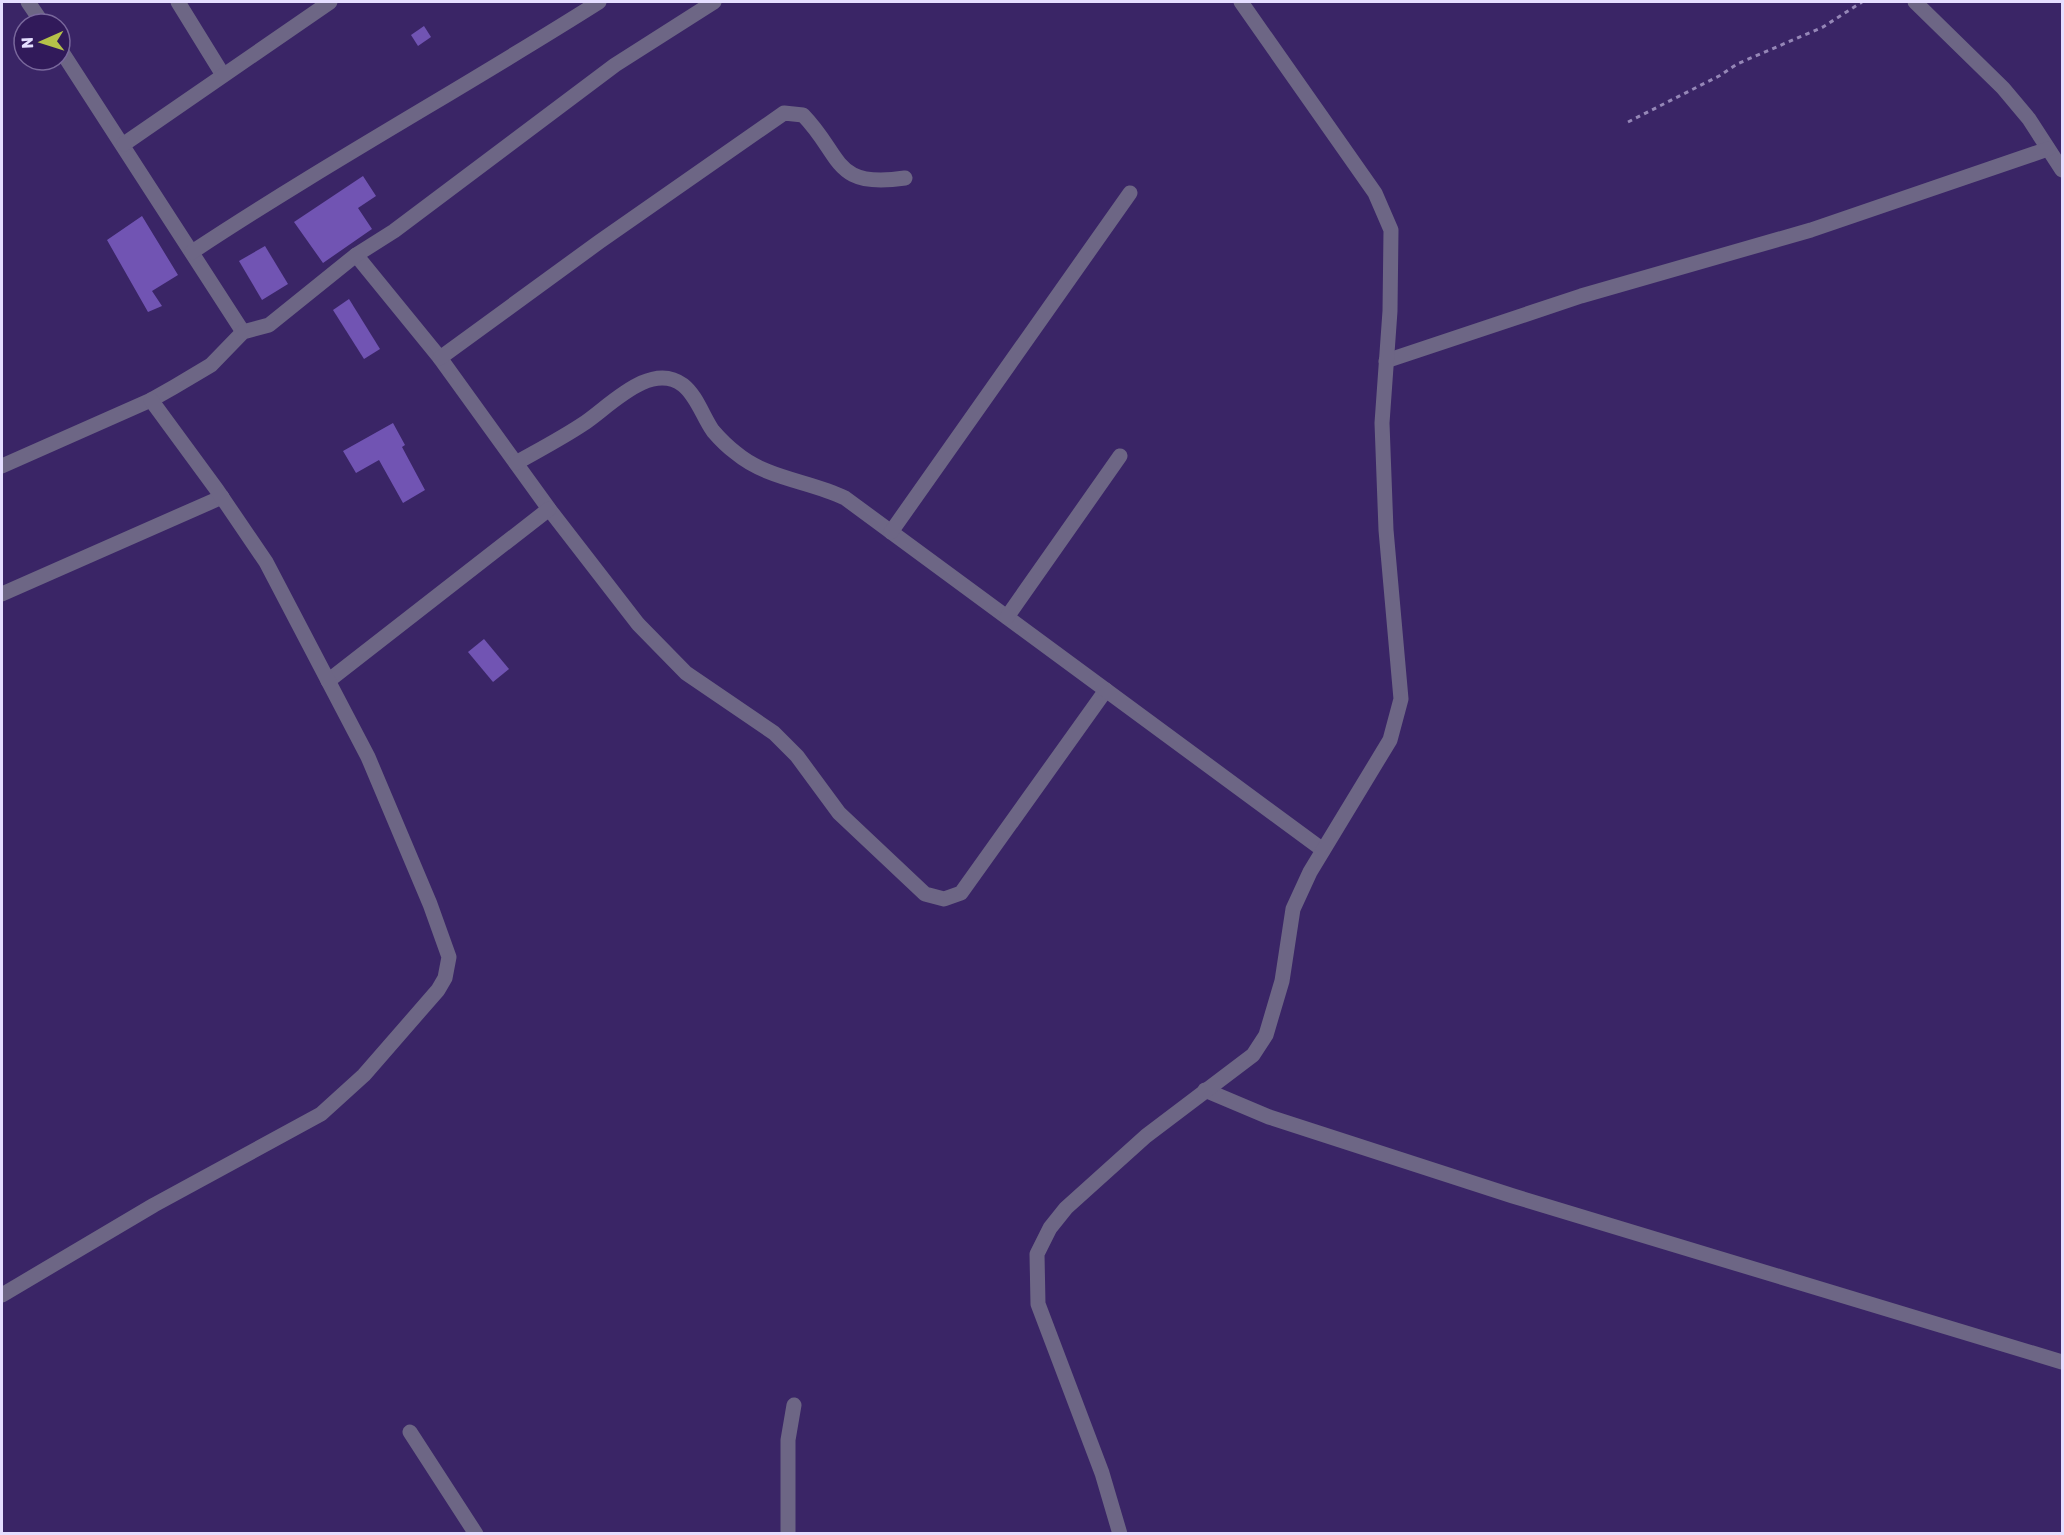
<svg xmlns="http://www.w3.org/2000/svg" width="2064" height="1535" font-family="Rubik,sans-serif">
<rect width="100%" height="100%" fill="#3a2566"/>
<g fill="#7154b3">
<polygon points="424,26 431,37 418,46 411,35"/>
<polygon points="363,176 376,196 358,208 372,229 323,263 294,222"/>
<polygon points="142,216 178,275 152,291 162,306 148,312 107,240"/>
<polygon points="265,246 288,284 262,300 239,261"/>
<polygon points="349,299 380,349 364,359 333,310"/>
<polygon points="393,423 405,445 402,447 425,490 403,503 379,460 356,473 343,451"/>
<polygon points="484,639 509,669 493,682 468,652"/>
</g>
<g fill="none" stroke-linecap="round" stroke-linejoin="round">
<polyline stroke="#9587b7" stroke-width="3" stroke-dasharray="4.5 4.5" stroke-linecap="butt" points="1628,122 1719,76 1737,64 1823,27 1862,2"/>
<g stroke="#6d6685" stroke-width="15">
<polyline points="28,2 43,24"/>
<polyline points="178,2 223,75"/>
<polyline points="1915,2 2003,88 2029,119 2062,170"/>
<polyline points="60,49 243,332"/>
<polyline points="124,144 330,2"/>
<path d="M192,252C325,164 465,87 599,2"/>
<polyline points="356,255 440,358 549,509 638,624 686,673 774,733 797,756 839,813 925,894 944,899 961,893 1106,690"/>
<path d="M440,358L599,242L784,113L803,115C843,156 832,189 905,178"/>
<polyline points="1386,361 1581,296 1811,230 2048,149"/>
<path d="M516,463C539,450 562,438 583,424C608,408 650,360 683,385C697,396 703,417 713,431C719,438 728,447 736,453C767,479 810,481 845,498L1323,850"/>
<polyline points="2,466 151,400 174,387 211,365 243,332 269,325 356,255 394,231 615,65 714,2"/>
<polyline points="891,532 1130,193"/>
<polyline points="2,594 222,497"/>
<polyline points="1007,617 1120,456"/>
<polyline points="328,681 549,509"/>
<polyline points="1205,1090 1269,1117 1513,1196 2062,1362"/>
<polyline points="2,1295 154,1205 321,1114 364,1075 438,990 445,978 449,957 430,904 368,757 266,562 217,490 151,400"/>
<polyline points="410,1432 476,1534"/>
<polyline points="788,1534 788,1440 794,1405"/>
<polyline points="1120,1534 1102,1473 1038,1304 1037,1254 1050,1228 1066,1208 1146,1136 1253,1055 1266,1035 1282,981 1293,909 1310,872 1390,740 1401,699 1386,530 1382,423 1390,311 1391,230 1375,193 1241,2"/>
</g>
</g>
<rect width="2064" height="1535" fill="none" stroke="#e5deff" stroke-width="6"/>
<g transform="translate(42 42) rotate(267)"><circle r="28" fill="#311a5a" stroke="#79689c" stroke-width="1.5"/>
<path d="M0-4.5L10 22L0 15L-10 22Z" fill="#b5c249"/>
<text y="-9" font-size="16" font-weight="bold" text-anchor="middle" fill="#e5deff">N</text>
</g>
</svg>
